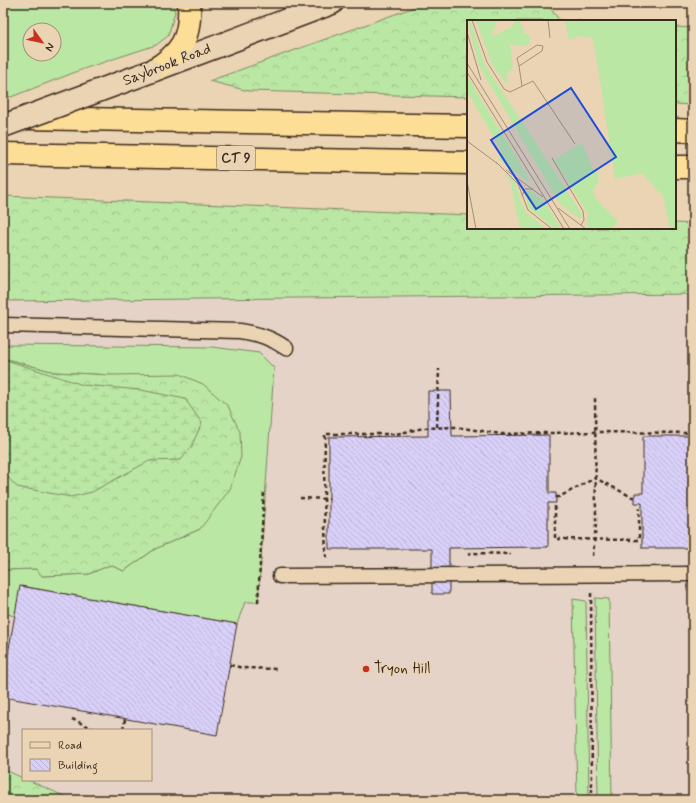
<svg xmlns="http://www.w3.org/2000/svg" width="696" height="803" font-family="Mynerve,sans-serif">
<defs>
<pattern id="forest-crowns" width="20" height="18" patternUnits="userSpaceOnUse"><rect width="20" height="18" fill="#bbe7a4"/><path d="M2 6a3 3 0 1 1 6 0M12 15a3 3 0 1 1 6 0" fill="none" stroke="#a2c68d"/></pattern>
<pattern id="wetland-marsh" width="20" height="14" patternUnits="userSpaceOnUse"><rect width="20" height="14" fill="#bbe7a4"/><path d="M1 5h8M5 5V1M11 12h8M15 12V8" fill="none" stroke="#a2c68d"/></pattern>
<pattern id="building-back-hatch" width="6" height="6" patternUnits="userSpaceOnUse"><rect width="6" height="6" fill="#d9d0f9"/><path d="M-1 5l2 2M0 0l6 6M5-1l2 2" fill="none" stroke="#bbb3d5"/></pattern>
</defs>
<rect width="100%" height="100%" fill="#ead4b3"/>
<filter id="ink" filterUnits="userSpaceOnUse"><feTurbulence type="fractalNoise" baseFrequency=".025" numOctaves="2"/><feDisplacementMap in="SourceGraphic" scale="8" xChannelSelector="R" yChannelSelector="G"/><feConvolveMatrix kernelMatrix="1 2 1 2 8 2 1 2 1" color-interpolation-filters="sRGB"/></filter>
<g filter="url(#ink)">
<polygon fill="#e5d3c8" points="693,294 693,800 73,800 28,780 151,780 151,730 23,730 23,778 3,769 3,301"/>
<g fill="#bbe7a4" stroke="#7b8861" fill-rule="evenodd">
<path d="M3,3H172L175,12L168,36L156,45L86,68L11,97L3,96ZM30,30H54V54H30Z"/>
<polygon points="3,345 212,347 259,353 274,368 258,602 245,602 237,624 21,586 15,616 3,613 3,570 37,569 42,576 89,574 110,565 124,571 155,549 200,529 111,375 54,372 3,358"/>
<polygon points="595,598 609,599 612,800 598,800"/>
<polygon points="573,599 586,601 589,800 577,800"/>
</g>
<g fill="url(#forest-crowns)" stroke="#7b8861">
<polygon points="426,3 547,3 559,20 581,21 468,21 468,97 249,91 209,81"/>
<polygon points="675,27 693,28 693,105 675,104"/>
<polygon points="3,196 468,215 468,228 675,228 675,223 693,224 693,294 3,301"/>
<polygon points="3,358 54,372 111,375 179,374 203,384 228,406 240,432 241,457 230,489 200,529 155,549 124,571 110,565 89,574 42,576 36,569 3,570"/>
<polygon points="3,769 23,778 23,780 28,780 73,800 3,800"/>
</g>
<polygon fill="url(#wetland-marsh)" stroke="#7b8861" points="3,359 83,385 141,390 185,399 202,423 191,447 181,460 149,461 92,492 71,497 17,487 3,472"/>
<g fill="url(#building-back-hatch)" stroke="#3b2a1e">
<polygon points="428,391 451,391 452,436 549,435 549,493 556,493 556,503 548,503 548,547 449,548 449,594 432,594 432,549 329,549 329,437 428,436"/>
<polygon points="643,436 693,436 693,548 642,548 642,503 635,503 635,493 643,493"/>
<polygon points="20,586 237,624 217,735 3,697 3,682"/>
</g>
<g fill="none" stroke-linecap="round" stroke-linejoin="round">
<g stroke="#3b2a1e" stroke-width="17">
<g id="service">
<path d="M3,325L240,331C258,334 270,337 286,348"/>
<polyline points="280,576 693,574"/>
</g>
</g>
<g stroke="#3b2a1e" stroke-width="25">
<polyline id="secondary" points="157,69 332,3"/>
</g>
<g stroke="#3b2a1e" stroke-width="25">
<g id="motorway">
<path d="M152,71C182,53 191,38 189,3"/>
<polyline points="25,118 468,126"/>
<polyline points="675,130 693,131"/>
<polyline points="3,154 468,163"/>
<polyline points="675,167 693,167"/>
</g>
</g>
<g stroke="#3b2a1e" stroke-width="2.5" stroke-dasharray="4 3" stroke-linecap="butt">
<polyline points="437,427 439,369"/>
<polyline points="556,497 559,497 595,478 632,497 635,497"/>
<polyline points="300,498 329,499"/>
<polyline points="555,506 555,539 639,540 639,508"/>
<polyline points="468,555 471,553 511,554"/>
<polyline points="328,556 326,556 324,498 325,434 396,434 424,428 456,427 501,434 595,432 693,433"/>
<polyline points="593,556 596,524 595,397"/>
<polyline points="591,593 592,800"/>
<polyline points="258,602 264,491"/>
<polyline points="230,665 243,668 277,669"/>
<polyline points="72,719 96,730"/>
<polyline points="123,730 125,719"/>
</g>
<use href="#service" stroke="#ead4b3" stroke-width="14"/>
<use href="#secondary" stroke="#ead4b3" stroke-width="22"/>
<use href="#motorway" stroke="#fdde96" stroke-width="22"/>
<g stroke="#3b2a1e" stroke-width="25" stroke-linecap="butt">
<polyline id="secondary-bridge" points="3,126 152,71"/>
</g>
<use href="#secondary-bridge" stroke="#ead4b3" stroke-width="22"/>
</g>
</g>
<circle fill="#c8321e" stroke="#ead4b3" stroke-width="1.5" cx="366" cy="669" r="4"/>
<g text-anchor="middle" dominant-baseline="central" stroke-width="3" stroke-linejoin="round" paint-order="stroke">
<rect fill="#ead4b3" stroke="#705d4b" stroke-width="1" x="217" y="146" width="38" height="24" rx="3"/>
<g font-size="14" font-weight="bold" fill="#3b2a1e">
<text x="236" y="158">CT 9</text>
</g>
<g font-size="15" fill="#3b2a1e" stroke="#ead4b3">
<text transform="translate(167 65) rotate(-21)">Saybrook Road</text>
</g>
<g font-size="15" fill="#3b2a1e" stroke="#ead4b3" text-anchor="start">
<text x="374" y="669">Tryon Hill</text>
</g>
</g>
<g transform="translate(467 20)">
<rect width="209" height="209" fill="#ead4b3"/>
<path d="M0,0H3L18,45L12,46ZM8,0H30L24,17H15ZM112,124L116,125L126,149H130L132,161L126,169L128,178L151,201L144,209H124L120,206V192L87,140ZM103,134L117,140L125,152L104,166L94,144L96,137ZM37,153L48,162L54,182L47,181L44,163ZM63,170L78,182L94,209H88L62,188L57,172Z" fill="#bbe7a4" fill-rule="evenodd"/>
<path d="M48,0H53L57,13L62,15L63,24L57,26L43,24L46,48L39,54L42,61L39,63L26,46L15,17H24L45,7ZM18,45L115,194L113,199L93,184L12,46ZM132,55H136L140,67L149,73L209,88V209H203L196,177L175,153L148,159ZM0,56L62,158L63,163L32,139L35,132L0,71ZM103,134L118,140L123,147L128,159L121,170L110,171L105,168L94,147V140ZM47,181L54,182L59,193L80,209H53Z" fill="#bbe7a4"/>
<path d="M103,141L114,150L116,156L108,167H105L96,145L98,142Z" fill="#bbe7a4"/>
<path d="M98,0H209L208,137L166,149L155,147L144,83L149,74L143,72L136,55H132L126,18L113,16L102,20Z" fill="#bbe7a4"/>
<path fill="none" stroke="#a49077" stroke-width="1" d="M5,0L20,42L37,69L43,72L66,61L108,124M81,0L83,18M0,12L14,60M0,43L103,209M52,46L75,31L76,26L70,25L50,38L52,46L55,66M0,52L97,209M0,121L31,144M85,138L116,191L117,200L114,205M29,142L51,164L61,190L85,209M39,150L76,177M0,161L9,209M55,176L58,169H66M91,188L119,209"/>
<path fill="#1d4ed8" fill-opacity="0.15" stroke="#1d4ed8" stroke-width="2" d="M104,68L149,137L69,189L24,120Z"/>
<rect width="209" height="209" fill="none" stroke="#3b2a1e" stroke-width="2"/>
</g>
<rect width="696" height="803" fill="none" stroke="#ead4b3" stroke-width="16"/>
<rect x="8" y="8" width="680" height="787" fill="none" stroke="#3b2a1e" stroke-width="1.5" filter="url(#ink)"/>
<rect x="22" y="729" width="130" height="52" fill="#ead4b3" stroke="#a49077"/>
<rect x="30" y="742" width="20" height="6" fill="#ead4b3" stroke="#a49077"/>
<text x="58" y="749" font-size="12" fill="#3b2a1e">Road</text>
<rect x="30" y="759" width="20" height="12" fill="url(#building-back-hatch)" stroke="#a49077"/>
<text x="58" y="769" font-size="12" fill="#3b2a1e">Building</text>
<g transform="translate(42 42) rotate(123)"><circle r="19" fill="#ead4b3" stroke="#a49077"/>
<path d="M0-3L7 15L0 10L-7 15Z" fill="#c8321e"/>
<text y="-6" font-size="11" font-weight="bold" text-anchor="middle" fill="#3b2a1e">N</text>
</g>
</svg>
